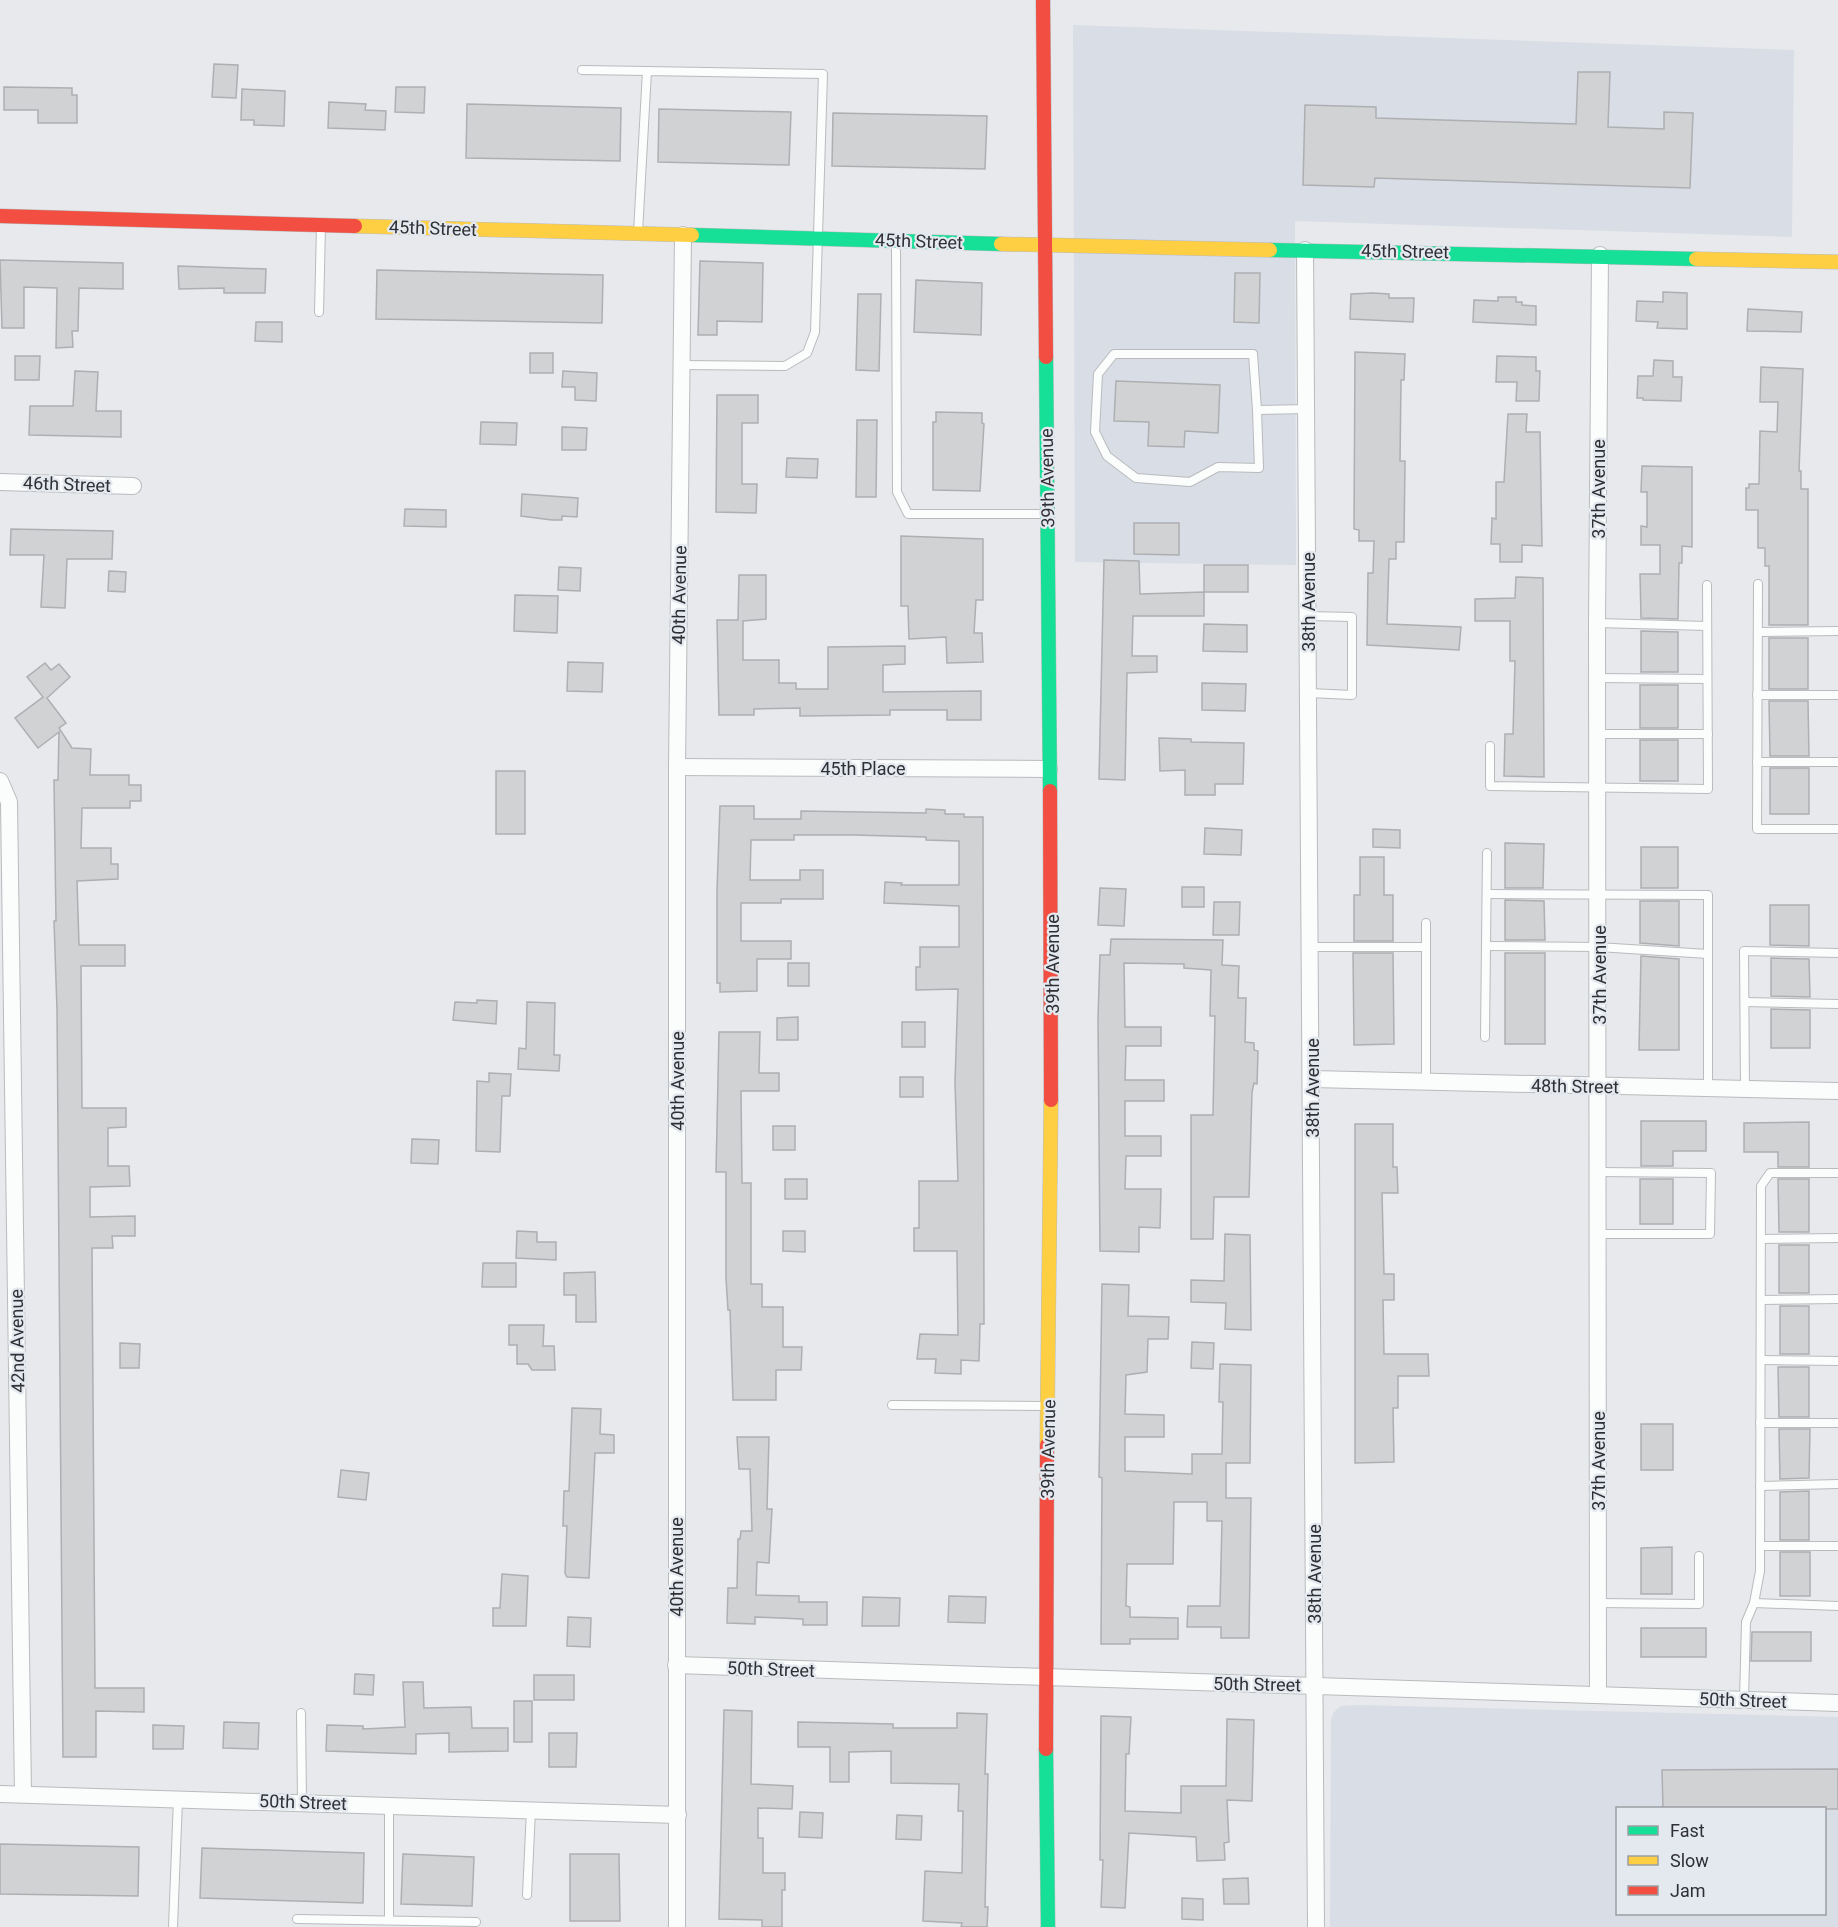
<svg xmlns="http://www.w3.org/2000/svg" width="1838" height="1927" font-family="Roboto,sans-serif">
<rect width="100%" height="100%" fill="#e7e9ec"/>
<g fill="#d8dde6" fill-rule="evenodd">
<polygon points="1073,25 1794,50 1792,237 1295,221 1296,565 1075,562"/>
<path d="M1359,1705L1838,1717V1927H1330L1331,1721L1333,1713L1341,1706ZM1618,1808H1824V1914H1618Z"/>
</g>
<g fill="#d0d2d4" stroke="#aeafb2" stroke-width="1.5">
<polygon points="214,64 238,65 236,98 212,97"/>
<polygon points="1578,72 1610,72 1608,127 1664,129 1664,112 1693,113 1690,188 1375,178 1374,187 1303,185 1305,105 1376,107 1376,118 1576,124"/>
<polygon points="4,87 72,88 72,95 77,95 77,123 38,123 38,110 4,110"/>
<polygon points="396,87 425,87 424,113 395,112"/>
<polygon points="242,89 285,91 284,126 254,125 254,120 241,120"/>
<polygon points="329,102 366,104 365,110 386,111 385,130 328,128"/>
<polygon points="467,104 621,108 620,161 466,158"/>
<polygon points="659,109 791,112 789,165 658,162"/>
<polygon points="833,113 987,116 985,169 832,166"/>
<polygon points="0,260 123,263 123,289 79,288 78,331 72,331 73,347 56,348 57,288 24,287 24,328 2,328"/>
<polygon points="700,261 763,263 762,322 717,321 717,335 698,335"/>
<polygon points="178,266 266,269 265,293 224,293 224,288 179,289"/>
<polygon points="377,270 603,275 602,323 376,319"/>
<polygon points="1235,273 1260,273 1259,323 1234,322"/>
<polygon points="916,280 982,283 981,335 914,332"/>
<polygon points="1663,292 1687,293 1687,329 1657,328 1658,322 1636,321 1637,301 1663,302"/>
<polygon points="1373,293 1389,294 1389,298 1414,298 1413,322 1350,319 1351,294"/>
<polygon points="858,294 881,294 879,371 856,370"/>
<polygon points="1498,297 1516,297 1516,302 1522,302 1522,305 1536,306 1536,325 1473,322 1474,300 1498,301"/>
<polygon points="1748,309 1802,312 1801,332 1747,331"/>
<polygon points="256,322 282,322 282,342 255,341"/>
<polygon points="1355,352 1405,354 1404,380 1401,380 1400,461 1405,461 1404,542 1396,542 1396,559 1389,559 1387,624 1461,627 1459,650 1367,645 1368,573 1373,573 1374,541 1359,541 1359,530 1354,529"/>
<rect x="530" y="353" width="23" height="20"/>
<polygon points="15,356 40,356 39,380 15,380"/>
<polygon points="1497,356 1536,357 1536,371 1540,371 1539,401 1516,401 1517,382 1496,382"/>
<polygon points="1654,360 1673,361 1673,377 1682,377 1681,401 1643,400 1643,398 1637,398 1638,376 1653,376"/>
<polygon points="1761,367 1803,369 1799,471 1801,471 1801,489 1808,489 1808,625 1769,625 1769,566 1765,566 1765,548 1758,548 1758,510 1746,510 1746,488 1749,488 1749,484 1759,484 1760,431 1777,432 1778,402 1760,402"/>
<polygon points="75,371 98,372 96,411 121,411 121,437 29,435 30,406 73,406"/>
<polygon points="563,371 597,373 596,401 575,400 575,387 562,387"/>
<polygon points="1116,381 1220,385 1218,433 1185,431 1184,447 1148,446 1149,422 1114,421"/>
<polygon points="717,395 758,395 758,423 742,423 742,484 757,484 756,513 716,512"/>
<polygon points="936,412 982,413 982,423 984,424 980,491 933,490 933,422 936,422"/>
<polygon points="1508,414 1527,414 1526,432 1540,432 1542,546 1522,545 1522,562 1500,562 1500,544 1491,544 1492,518 1496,519 1496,482 1504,482"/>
<polygon points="857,420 877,420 876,497 856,497"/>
<polygon points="481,422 517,423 516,445 480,444"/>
<polygon points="562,427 587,428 586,450 562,450"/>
<polygon points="787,458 818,459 817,478 786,477"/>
<polygon points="1642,466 1692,467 1692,547 1682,546 1682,563 1679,563 1678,619 1641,618 1640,574 1660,574 1660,545 1641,545 1641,526 1647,527 1647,492 1641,492"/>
<polygon points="522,494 578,498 577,517 562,516 562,520 552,520 521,516"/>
<polygon points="405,509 446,510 446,527 404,526"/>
<polygon points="1134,523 1179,523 1179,555 1134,554"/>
<polygon points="11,529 113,531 112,559 67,559 65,608 41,607 44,555 10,555"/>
<polygon points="901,536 983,539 983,600 976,600 974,633 982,633 983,662 947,663 946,637 909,639 908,606 901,606"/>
<polygon points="1104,560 1139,561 1140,594 1204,592 1204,616 1133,616 1132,656 1157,656 1157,672 1127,673 1125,780 1099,779"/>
<rect x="1204" y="565" width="44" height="27"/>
<polygon points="559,567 581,568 580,591 558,590"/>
<polygon points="109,571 126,572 125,592 108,591"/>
<polygon points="739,575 766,575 766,619 743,621 743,660 779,660 779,683 796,683 796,689 828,689 828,647 905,646 905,664 883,665 883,692 981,691 981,720 947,720 947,710 890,710 890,715 800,716 800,708 754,709 754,715 719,715 717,620 738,620"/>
<polygon points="1516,577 1543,578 1544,777 1504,776 1505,734 1513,734 1515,661 1510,661 1510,621 1475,621 1475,599 1515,598"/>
<polygon points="515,595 558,596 557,633 514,631"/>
<polygon points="1204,624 1247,625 1247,652 1203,651"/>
<polygon points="1641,631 1678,632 1678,672 1641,672"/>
<rect x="1769" y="638" width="39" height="51"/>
<polygon points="568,662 603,663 602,692 567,691"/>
<polygon points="45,663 51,670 59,664 70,677 47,698 66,723 59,728 72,748 91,749 90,775 129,775 129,785 141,785 141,801 130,801 130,808 82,808 81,848 111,848 111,864 118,864 118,879 77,881 79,945 125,945 125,966 81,966 82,1108 126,1108 126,1127 108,1128 108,1166 129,1166 130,1186 90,1187 90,1217 135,1216 135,1236 112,1236 113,1248 92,1248 95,1688 144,1688 144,1712 96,1711 96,1757 63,1757 57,1010 54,921 56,921 54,780 58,780 59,732 38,748 15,718 43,697 27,677"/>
<polygon points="1202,683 1246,684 1245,711 1202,710"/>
<rect x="1640" y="685" width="38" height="43"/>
<polygon points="1769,701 1808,701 1809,756 1770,756"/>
<polygon points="1159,738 1191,739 1191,742 1244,743 1243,784 1215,784 1215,795 1185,795 1185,770 1160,771"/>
<rect x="1640" y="740" width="38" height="41"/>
<rect x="1770" y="768" width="39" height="46"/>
<rect x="496" y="771" width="29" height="63"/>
<polygon points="720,806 754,806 754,819 801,819 801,811 926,813 926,809 945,810 945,814 964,814 964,817 983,817 984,1324 980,1324 979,1361 961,1360 961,1374 935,1373 936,1359 917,1359 920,1334 958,1335 957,1251 914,1251 914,1228 919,1228 919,1181 958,1181 955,1082 958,989 916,990 916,967 920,967 920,947 959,947 959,906 884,903 885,882 902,883 901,885 959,885 959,841 926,840 926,837 854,835 794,835 794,840 751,840 750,880 800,880 800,870 823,870 823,899 781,899 781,903 741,903 741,941 791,941 791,959 757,959 757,991 720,992 720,983 717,983 717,890"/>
<polygon points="1205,828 1242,830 1241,855 1204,854"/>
<polygon points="1373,829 1400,830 1400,848 1373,847"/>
<polygon points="1505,843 1544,844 1543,888 1505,888"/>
<rect x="1641" y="847" width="37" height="41"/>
<polygon points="1360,857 1384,857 1384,895 1393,895 1393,941 1354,941 1354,895 1360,895"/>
<rect x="1182" y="887" width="22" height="20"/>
<polygon points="1100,888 1126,889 1124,926 1098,925"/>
<polygon points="1505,900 1544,901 1545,940 1505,940"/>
<polygon points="1640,901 1679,901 1679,946 1640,943"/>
<polygon points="1214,902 1240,902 1239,935 1213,935"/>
<polygon points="1770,905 1809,905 1809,946 1770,945"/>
<polygon points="1111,939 1223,940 1222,965 1239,966 1238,998 1246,998 1245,1042 1254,1043 1254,1050 1258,1051 1257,1084 1254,1083 1252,1092 1249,1197 1214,1197 1213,1239 1191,1239 1191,1115 1213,1115 1215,1016 1210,1016 1211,970 1184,968 1184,964 1124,963 1125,1027 1161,1027 1161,1046 1126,1046 1125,1080 1164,1080 1164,1101 1125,1101 1125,1136 1161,1136 1161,1156 1126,1156 1125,1189 1161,1189 1160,1228 1139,1227 1139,1252 1100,1251 1098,1018 1100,955 1110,955"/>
<polygon points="1353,953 1393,953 1394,1044 1354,1045"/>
<rect x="1505" y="953" width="40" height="91"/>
<polygon points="1641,956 1679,959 1679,1050 1639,1050"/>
<polygon points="1771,958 1809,959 1810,997 1771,996"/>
<rect x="788" y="963" width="21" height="23"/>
<polygon points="477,1000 497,1001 496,1024 453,1020 455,1002 477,1003"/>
<polygon points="527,1002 555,1003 554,1055 560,1055 559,1071 518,1069 519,1048 526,1049"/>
<polygon points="1771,1009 1810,1010 1810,1048 1771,1048"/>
<polygon points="798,1017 798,1040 777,1040 777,1018"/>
<rect x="902" y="1022" width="23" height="25"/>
<polygon points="719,1032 760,1032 759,1073 779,1073 779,1091 741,1091 742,1183 751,1183 751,1284 762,1284 762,1307 783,1307 783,1347 802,1347 801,1370 776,1370 776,1400 733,1400 730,1310 728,1310 726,1278 726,1172 716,1172"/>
<polygon points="489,1073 511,1074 510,1096 502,1096 500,1152 476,1151 477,1081 489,1082"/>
<rect x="900" y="1077" width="23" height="20"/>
<polygon points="1641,1121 1706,1121 1706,1151 1673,1151 1673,1166 1641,1166"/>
<polygon points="1809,1122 1809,1167 1778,1167 1778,1152 1744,1152 1744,1123"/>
<polygon points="1355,1124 1393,1124 1393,1167 1397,1167 1398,1193 1382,1193 1384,1274 1394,1274 1394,1300 1383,1300 1384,1354 1428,1354 1429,1376 1398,1376 1398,1408 1393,1408 1394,1462 1355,1463"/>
<rect x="773" y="1126" width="22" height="24"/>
<polygon points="412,1139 439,1140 438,1164 411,1163"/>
<rect x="785" y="1179" width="22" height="20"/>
<rect x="1640" y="1179" width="33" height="45"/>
<polygon points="1778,1179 1809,1179 1809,1232 1779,1232"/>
<polygon points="517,1231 537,1232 537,1242 556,1242 556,1260 516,1258"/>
<polygon points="783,1231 805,1231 805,1252 783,1251"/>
<polygon points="1225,1234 1250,1235 1251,1330 1225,1329 1226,1303 1191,1302 1191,1280 1224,1281"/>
<rect x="1779" y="1245" width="30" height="48"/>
<polygon points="483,1263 516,1263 516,1287 482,1287"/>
<polygon points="595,1272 596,1322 576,1322 576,1295 564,1295 564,1273"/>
<polygon points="1102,1284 1129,1285 1128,1316 1169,1317 1168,1339 1148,1339 1147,1372 1126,1375 1125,1414 1164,1415 1164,1437 1125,1437 1125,1471 1192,1474 1192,1454 1222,1454 1223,1402 1219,1402 1220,1364 1251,1365 1250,1463 1226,1463 1226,1498 1251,1498 1249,1638 1221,1638 1221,1627 1187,1627 1188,1606 1220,1606 1222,1521 1207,1521 1207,1502 1174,1502 1173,1564 1127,1564 1126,1606 1130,1607 1130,1617 1178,1618 1178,1639 1130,1639 1130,1644 1101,1644 1102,1478 1099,1477"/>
<rect x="1780" y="1306" width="29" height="48"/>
<polygon points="509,1325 544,1325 543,1346 554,1346 555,1370 532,1370 528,1364 517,1364 517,1345 509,1345"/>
<polygon points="1192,1342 1214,1343 1213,1369 1191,1368"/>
<polygon points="120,1343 140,1344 139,1368 120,1368"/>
<polygon points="1778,1367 1809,1367 1809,1417 1779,1417"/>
<polygon points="572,1408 601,1409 600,1434 614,1435 614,1453 595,1453 589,1578 567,1577 565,1573 567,1526 563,1526 564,1491 569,1491"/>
<rect x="1641" y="1424" width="32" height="46"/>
<polygon points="1779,1429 1810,1429 1809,1478 1780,1479"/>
<polygon points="737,1437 769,1437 767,1509 772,1509 769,1563 757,1562 756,1595 799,1596 799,1602 827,1602 827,1625 803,1625 803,1619 755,1617 755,1624 727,1623 728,1588 737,1588 738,1539 740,1539 741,1531 752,1531 750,1469 739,1469"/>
<polygon points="341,1470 369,1473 366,1500 338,1497"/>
<polygon points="1809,1491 1809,1540 1780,1540 1780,1492"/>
<polygon points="1672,1547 1672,1594 1641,1594 1641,1548"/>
<rect x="1780" y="1552" width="30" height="44"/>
<polygon points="502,1574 528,1576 526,1626 493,1626 493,1608 500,1608"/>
<polygon points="949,1596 986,1597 985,1623 948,1622"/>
<polygon points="863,1597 900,1598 899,1626 862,1626"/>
<polygon points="568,1617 591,1618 590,1647 567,1646"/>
<rect x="1641" y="1628" width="65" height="29"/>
<polygon points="1752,1632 1811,1632 1811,1661 1751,1661"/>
<polygon points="355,1674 374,1675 373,1695 354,1694"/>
<rect x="534" y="1675" width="40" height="25"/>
<polygon points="403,1682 423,1682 424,1708 471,1707 472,1728 508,1728 508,1751 449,1752 449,1733 416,1734 416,1754 326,1751 327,1725 363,1726 363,1729 405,1727"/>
<rect x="514" y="1701" width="18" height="41"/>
<polygon points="724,1710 752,1711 751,1784 793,1786 792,1809 758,1808 758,1838 763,1838 763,1873 785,1873 785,1890 782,1890 782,1927 762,1927 762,1920 719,1919"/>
<polygon points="957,1713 987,1714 985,1774 988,1774 985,1907 988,1907 987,1927 961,1927 962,1923 923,1921 925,1871 962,1873 963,1811 958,1811 959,1784 891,1783 891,1751 849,1752 849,1782 830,1782 830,1747 798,1747 798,1722 893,1724 893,1728 957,1728"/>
<polygon points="1101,1716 1131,1717 1129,1754 1126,1754 1125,1811 1181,1813 1181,1786 1226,1786 1227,1719 1254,1720 1252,1801 1227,1800 1229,1842 1224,1843 1225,1860 1197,1861 1196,1837 1129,1833 1125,1908 1101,1907 1103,1860 1100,1860"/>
<polygon points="224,1722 259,1723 258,1749 223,1748"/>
<polygon points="153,1725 184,1726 183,1749 153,1749"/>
<polygon points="549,1733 577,1733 576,1767 549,1767"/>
<polygon points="1838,1769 1838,1809 1663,1809 1662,1770"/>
<polygon points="800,1812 823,1813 822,1838 799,1837"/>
<polygon points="897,1815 922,1816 921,1840 896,1839"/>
<polygon points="0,1844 139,1847 138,1896 0,1894"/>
<polygon points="202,1848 364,1853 363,1903 200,1898"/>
<polygon points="403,1854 474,1857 472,1906 401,1904"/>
<polygon points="570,1854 619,1854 620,1921 570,1921"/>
<polygon points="1248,1878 1249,1904 1224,1904 1223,1879"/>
<polygon points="1182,1898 1203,1899 1203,1920 1182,1919"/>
</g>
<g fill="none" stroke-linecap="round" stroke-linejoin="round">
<g stroke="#b9bbbd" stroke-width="10">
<g id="lane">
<polyline points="582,70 647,71"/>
<polyline points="638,232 647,71 823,74 815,332 807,353 785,366 681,365"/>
<polyline points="896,243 897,492 908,514 1047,514"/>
<polyline points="319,312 321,226"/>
<polyline points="1257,410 1259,468 1218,467 1190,482 1136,478 1107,456 1095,432 1098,374 1114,354 1253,354 1257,410 1307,409"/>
<polyline points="1758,584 1757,829 1838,829"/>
<polyline points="1308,616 1352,617 1352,695 1309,693"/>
<polyline points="1597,623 1707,626"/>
<polyline points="1758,632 1838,631"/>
<polyline points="1597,678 1707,679"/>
<polyline points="1757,695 1838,695"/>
<polyline points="1597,734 1708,734"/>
<polyline points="1490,746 1490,786 1708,789 1707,585"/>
<polyline points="1757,762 1838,762"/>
<polyline points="1488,894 1708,895 1708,1089"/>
<polyline points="1426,923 1426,1082"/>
<polyline points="1487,946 1598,947 1708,954"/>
<polyline points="1311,947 1426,947"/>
<polyline points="1745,1002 1838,1004"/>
<polyline points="1485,1037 1487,853"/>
<polyline points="1745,1089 1744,951 1838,953"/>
<polyline points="1599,1172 1711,1173 1710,1234 1599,1234"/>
<polyline points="1761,1239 1838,1238"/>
<polyline points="1761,1300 1838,1299"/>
<polyline points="1761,1360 1838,1361"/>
<polyline points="892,1405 1045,1406"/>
<polyline points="1760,1423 1838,1423"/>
<polyline points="1760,1486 1838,1484"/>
<polyline points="1760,1546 1838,1546"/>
<polyline points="1598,1603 1699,1604 1699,1556"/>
<polyline points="1754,1603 1838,1606"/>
<polyline points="1744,1700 1746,1622 1754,1603 1760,1571 1761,1186 1770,1173 1838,1173"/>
<polyline points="301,1713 302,1802"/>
<polyline points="527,1895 531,1810"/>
<polyline points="297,1919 476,1922"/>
<polyline points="389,1920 389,1806"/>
<polyline points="173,1927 178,1799"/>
</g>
</g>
<g stroke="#b9bbbd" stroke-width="18">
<g id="street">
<polyline points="1305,250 1316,1927"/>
<polyline points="0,482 133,486"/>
<polyline points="677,767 1049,769"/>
<polyline points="0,781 9,802 23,1794"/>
<polyline points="1312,1079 1838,1091"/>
<polyline points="676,1665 1838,1703"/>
<polyline points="1598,1695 1597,623 1600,255"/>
<polyline points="0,1794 678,1815"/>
<polyline points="677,1927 677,767 683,235"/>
</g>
</g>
<g stroke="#b9bbbd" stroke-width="15">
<g id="fast">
<polyline points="692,235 1001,244"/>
<polyline points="1270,250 1696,259"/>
<polyline points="1046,357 1050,791"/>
<polyline points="1046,1749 1048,1927"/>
</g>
</g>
<g stroke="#b9bbbd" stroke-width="15">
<g id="slow">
<polyline points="355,226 692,235"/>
<polyline points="1001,244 1270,250"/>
<polyline points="1696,259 1838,262"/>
<polyline points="1047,1445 1051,1100"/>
</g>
</g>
<g stroke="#b9bbbd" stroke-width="15">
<g id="jam">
<polyline points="1043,0 1046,357"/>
<polyline points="0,216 355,226"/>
<polyline points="1050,791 1051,1100"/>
<polyline points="1046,1749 1047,1445"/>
</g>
</g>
<use href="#lane" stroke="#fbfcfc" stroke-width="8"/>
<use href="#street" stroke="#fbfcfc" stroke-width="16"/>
<use href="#fast" stroke="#16e098" stroke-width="14"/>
<use href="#slow" stroke="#ffcf43" stroke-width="14"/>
<use href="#jam" stroke="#f24e42" stroke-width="14"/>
</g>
<g text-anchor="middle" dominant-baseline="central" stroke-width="4.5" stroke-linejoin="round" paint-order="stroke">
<g font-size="18" fill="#2f3033" stroke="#e4e8ef">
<text transform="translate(433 228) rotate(2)">45th Street</text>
<text transform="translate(919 241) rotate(2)">45th Street</text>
<text transform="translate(1405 251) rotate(1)">45th Street</text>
<text transform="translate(1047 478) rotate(-91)">39th Avenue</text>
<text transform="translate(67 484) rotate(2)">46th Street</text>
<text transform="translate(1598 489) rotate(-90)">37th Avenue</text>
<text transform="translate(679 595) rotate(-89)">40th Avenue</text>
<text transform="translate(1308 602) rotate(-90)">38th Avenue</text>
<text x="863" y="768">45th Place</text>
<text transform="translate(1052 964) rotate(-90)">39th Avenue</text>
<text transform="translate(1599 975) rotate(-90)">37th Avenue</text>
<text transform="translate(677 1081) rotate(-90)">40th Avenue</text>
<text transform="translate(1575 1086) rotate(1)">48th Street</text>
<text transform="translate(1312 1088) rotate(-90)">38th Avenue</text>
<text transform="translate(17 1341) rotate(-91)">42nd Avenue</text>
<text transform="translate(1048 1449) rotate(-89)">39th Avenue</text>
<text transform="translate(1598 1461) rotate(-90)">37th Avenue</text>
<text transform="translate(676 1567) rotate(-90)">40th Avenue</text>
<text transform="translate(1314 1574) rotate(-90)">38th Avenue</text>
<text transform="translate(771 1669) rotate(2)">50th Street</text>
<text transform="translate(1257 1684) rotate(1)">50th Street</text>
<text transform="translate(1743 1700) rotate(2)">50th Street</text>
<text transform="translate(303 1802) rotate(2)">50th Street</text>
</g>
</g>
<rect x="1616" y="1807" width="210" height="108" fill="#e4e8ef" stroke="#9c9ea4" stroke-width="1.5"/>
<rect x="1628" y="1826" width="30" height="9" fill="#16e098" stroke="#9c9ea4" stroke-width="1.5"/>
<text x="1670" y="1837" font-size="18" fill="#2f3033">Fast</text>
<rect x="1628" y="1856" width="30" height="9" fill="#ffcf43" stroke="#9c9ea4" stroke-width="1.5"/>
<text x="1670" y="1867" font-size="18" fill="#2f3033">Slow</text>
<rect x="1628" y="1886" width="30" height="9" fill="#f24e42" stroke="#9c9ea4" stroke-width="1.5"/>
<text x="1670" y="1897" font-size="18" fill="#2f3033">Jam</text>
</svg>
